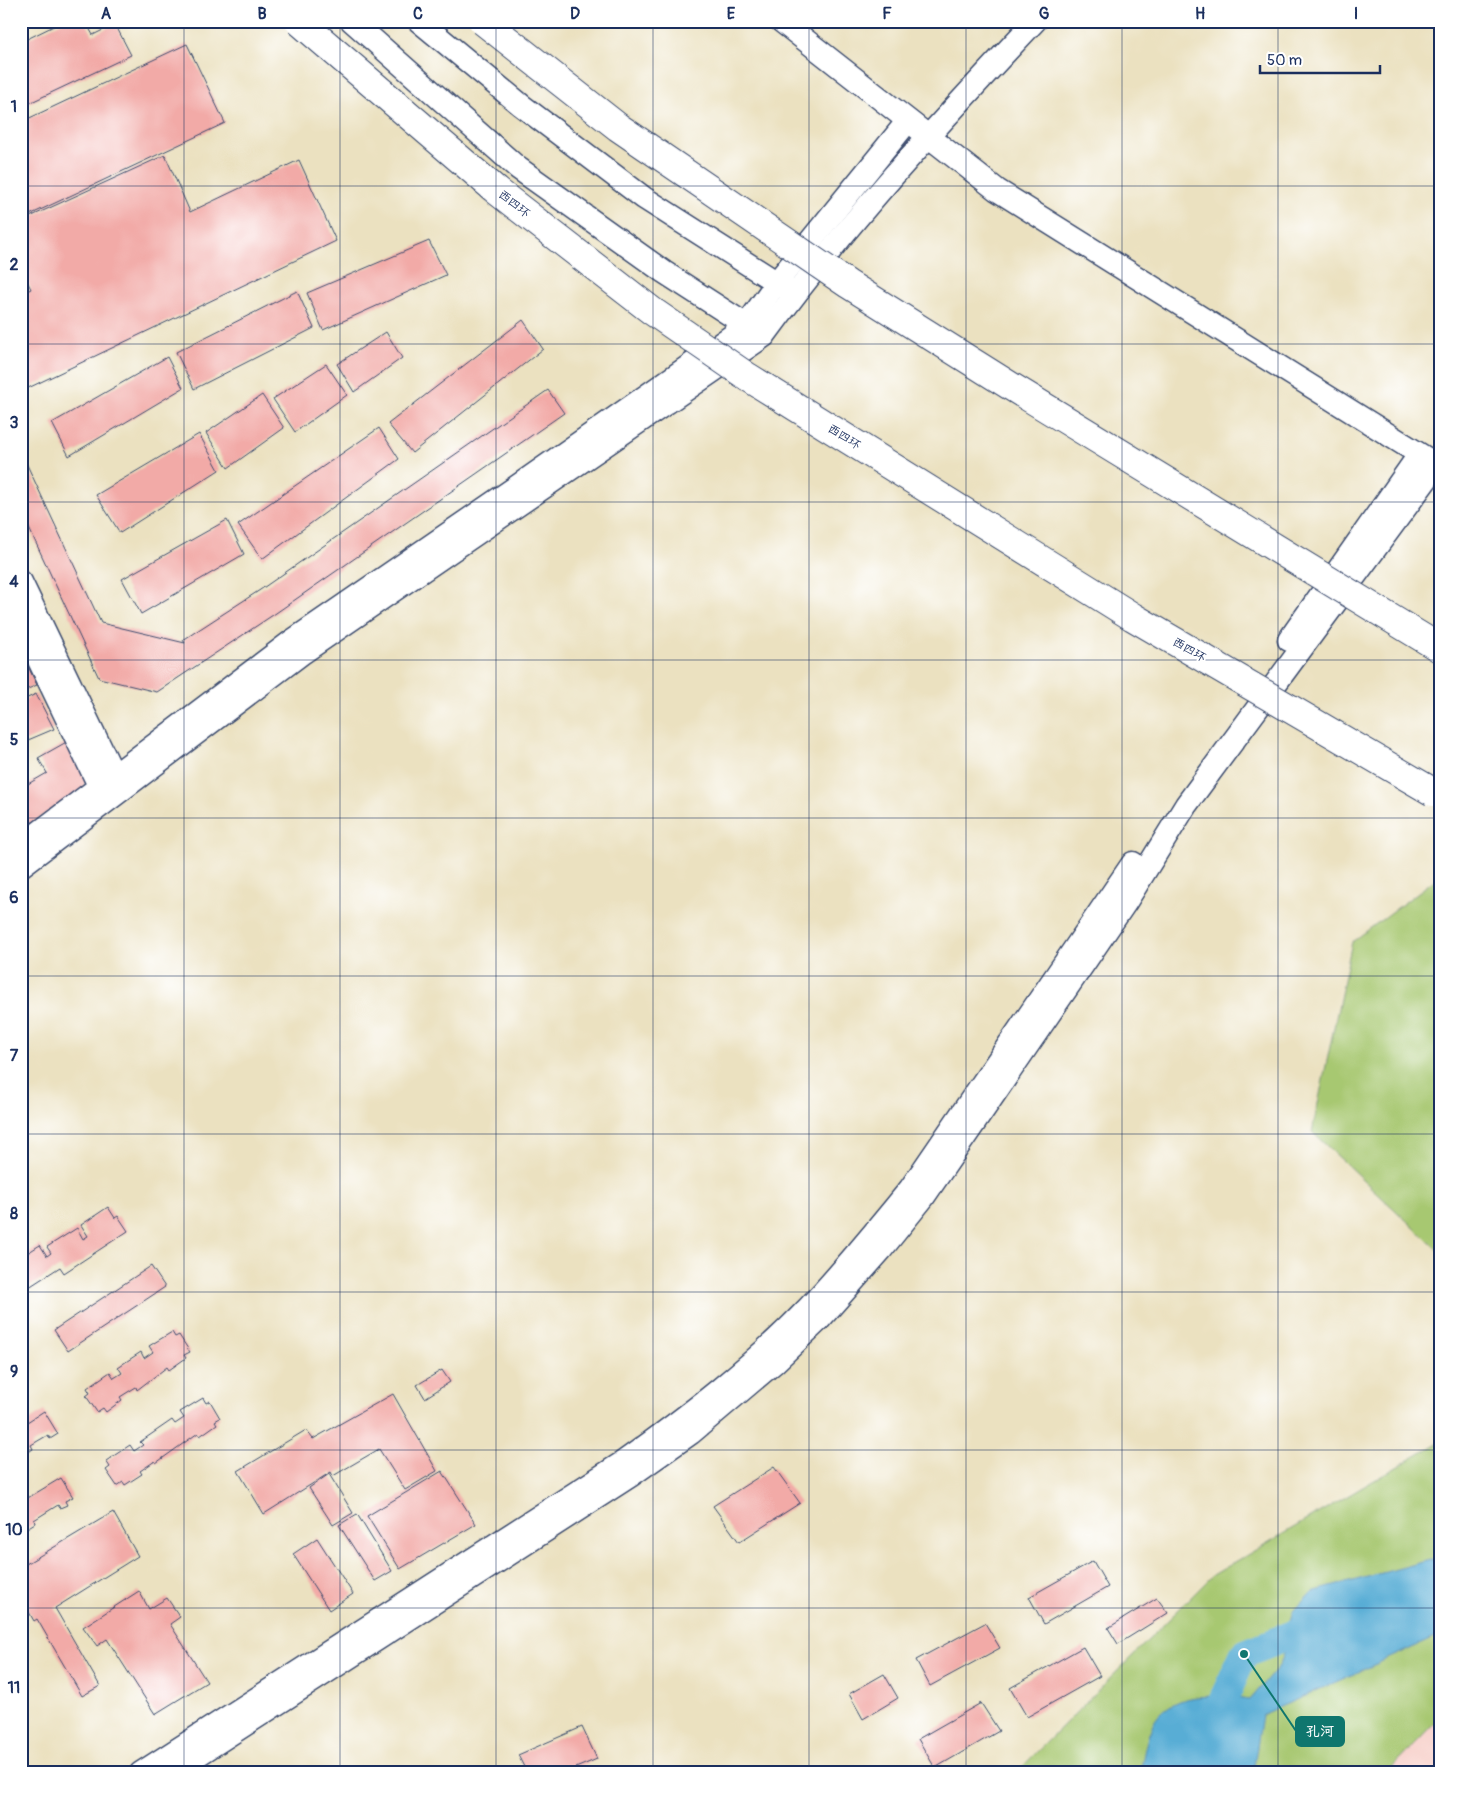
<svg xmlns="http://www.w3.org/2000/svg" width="1462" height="1794" font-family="Pangolin,'LXGW WenKai TC',sans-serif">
<rect width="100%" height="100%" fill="#fff"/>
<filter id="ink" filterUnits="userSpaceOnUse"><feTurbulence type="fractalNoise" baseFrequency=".02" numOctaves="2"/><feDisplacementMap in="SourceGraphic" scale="10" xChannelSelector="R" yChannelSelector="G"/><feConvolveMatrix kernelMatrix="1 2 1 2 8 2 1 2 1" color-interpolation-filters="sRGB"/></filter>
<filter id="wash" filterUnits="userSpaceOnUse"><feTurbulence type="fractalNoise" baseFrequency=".0096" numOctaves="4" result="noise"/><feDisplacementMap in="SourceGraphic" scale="20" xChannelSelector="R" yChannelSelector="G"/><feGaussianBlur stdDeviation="1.12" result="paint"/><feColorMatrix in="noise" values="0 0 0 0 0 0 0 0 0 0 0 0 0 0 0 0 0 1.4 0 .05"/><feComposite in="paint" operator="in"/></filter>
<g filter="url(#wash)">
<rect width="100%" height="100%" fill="#ebe1c0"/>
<polygon fill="#f7d0ca" points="1441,1717 1441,1773 1387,1773"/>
<g fill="#a7c871" stroke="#617c68">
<polygon points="1441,875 1441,1253 1312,1132 1352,942"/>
<polygon points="1441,1441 1441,1717 1387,1773 1016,1773 1213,1575"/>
</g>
<path fill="#58add5" stroke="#3a6e9a" d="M1441,1557V1635L1262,1715L1253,1773H1140C1144,1755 1147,1727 1160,1714C1183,1690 1221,1696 1250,1700L1279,1666L1288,1645L1289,1627L1294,1611L1312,1592Z"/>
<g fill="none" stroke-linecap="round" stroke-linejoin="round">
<polyline stroke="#58add5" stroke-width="29" points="1199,1773 1203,1745 1244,1654 1325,1622"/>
</g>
<g id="blocks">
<g fill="#f2aaa7">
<polygon points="64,21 85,21 93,35 115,24 131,55 21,107 21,42"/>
<polygon points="187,44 225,123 21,219 21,122"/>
<polygon points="165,155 190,212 299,160 336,241 24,390 21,384 21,294 31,289 21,269 21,221"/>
<polygon points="429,241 446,275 323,330 307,293"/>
<polygon points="297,291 314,328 194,389 176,352"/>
<polygon points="523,320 543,349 412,453 388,424"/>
<polygon points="386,332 402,358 354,392 337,364"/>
<polygon points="167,357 183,388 69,456 52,423"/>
<polygon points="326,364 347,395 295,432 273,399"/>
<polygon points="548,390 564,413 276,613 157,692 99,678 21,511 21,452 101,623 185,643 183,640 260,590"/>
<polygon points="262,395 284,428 228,468 206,433"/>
<polygon points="379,428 399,459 262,559 238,525"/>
<polygon points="199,434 219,470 120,533 96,495"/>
<polygon points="227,520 244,554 141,614 122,579"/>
<polygon points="21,652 37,685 21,692"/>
<polygon points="36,694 54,729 21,743 21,701"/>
<polygon points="70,740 88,771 83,792 21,829 21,788 47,773 38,758"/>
<polygon points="108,1207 115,1218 118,1216 128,1231 64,1273 60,1267 26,1289 21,1281 21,1257 40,1245 47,1256 51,1253 47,1247 77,1228 83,1239 88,1236 81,1225"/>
<polygon points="151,1266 165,1287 68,1351 54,1330"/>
<polygon points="172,1332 175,1337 179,1335 190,1352 184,1355 186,1358 169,1370 167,1367 137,1390 136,1387 120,1397 122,1400 106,1412 103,1408 97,1412 86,1396 90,1393 87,1388 110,1372 114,1378 122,1373 118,1367 141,1352 144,1358 153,1352 149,1346"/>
<polygon points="442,1370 450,1382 425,1398 417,1385"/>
<polygon points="393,1394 437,1471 405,1490 379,1449 333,1476 331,1472 264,1514 238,1471 306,1430 313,1439"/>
<polygon points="203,1398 206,1403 210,1401 220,1418 215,1421 217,1424 200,1436 198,1433 156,1463 155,1461 140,1471 142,1474 125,1485 123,1482 117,1486 106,1470 110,1467 106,1461 130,1445 134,1451 143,1445 140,1442 172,1420 175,1424 184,1418 180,1412"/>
<polygon points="44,1411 58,1434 50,1439 48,1435 31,1445 33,1449 21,1457 21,1426"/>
<polygon points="774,1467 800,1503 739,1542 713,1506"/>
<polygon points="442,1471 476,1524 400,1569 367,1516"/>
<polygon points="329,1474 353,1513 333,1525 309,1488"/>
<polygon points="61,1478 73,1497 65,1501 67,1505 60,1508 58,1505 34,1520 35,1523 22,1531 21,1502"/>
<polygon points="113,1512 138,1556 55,1608 100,1686 82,1696 37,1619 34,1621 21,1598 21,1567"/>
<polygon points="357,1514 392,1571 375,1581 339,1525"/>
<polygon points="317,1538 353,1594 329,1610 293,1554"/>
<polygon points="1093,1561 1108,1587 1044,1624 1029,1597"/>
<polygon points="139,1591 149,1609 167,1598 180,1617 170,1624 207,1682 155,1714 107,1639 97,1646 83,1627"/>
<polygon points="1157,1598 1168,1613 1118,1644 1108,1628"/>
<polygon points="985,1623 1000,1648 930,1686 916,1660"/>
<polygon points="1083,1647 1100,1676 1027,1717 1010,1688"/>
<polygon points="884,1674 898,1698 863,1719 849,1694"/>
<polygon points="981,1703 999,1731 935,1768 918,1739"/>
<polygon points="582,1727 597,1759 564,1773 527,1773 518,1755"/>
</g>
</g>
</g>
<g filter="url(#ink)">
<use href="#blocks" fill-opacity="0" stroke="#3a4a6d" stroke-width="1"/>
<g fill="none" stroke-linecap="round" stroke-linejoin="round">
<g stroke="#3a4a6d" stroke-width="25">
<g id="minor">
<polyline points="352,21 518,168 664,272 757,332"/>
<polyline points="419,21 521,105 644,198 790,291"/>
<polyline points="21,582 120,788"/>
<polyline points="21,623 106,800"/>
<polyline points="1289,640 1419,455"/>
<polyline points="21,846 292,641 516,487 746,326 777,282 907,122"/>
<path d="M21,866L301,654L764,336C846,224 940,122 1035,21"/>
<path d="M141,1773L622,1463C688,1416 753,1366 809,1307C844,1270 877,1229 910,1189L1133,863"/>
<polyline points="170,1773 630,1476 691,1433 775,1362 820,1319 881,1250 923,1198 1041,1026 1126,902 1186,805 1437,465 997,190 781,21"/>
</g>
</g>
<use href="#minor" stroke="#fff" stroke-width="22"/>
<g stroke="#3a4a6d" stroke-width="30" stroke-linecap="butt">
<g id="highway-bridge">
<polyline points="299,21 497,191 652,311 748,377 1133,617 1433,792"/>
<polyline points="483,21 618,127 848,284 1012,387 1441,649"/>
</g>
</g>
<use href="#highway-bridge" stroke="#fff" stroke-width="28"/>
</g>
</g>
<path fill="none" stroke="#1b2f5e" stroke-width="1" stroke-opacity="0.55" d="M184,21V1773M340,21V1773M496,21V1773M653,21V1773M809,21V1773M966,21V1773M1122,21V1773M1278,21V1773M21,186H1441M21,344H1441M21,502H1441M21,660H1441M21,818H1441M21,976H1441M21,1134H1441M21,1292H1441M21,1450H1441M21,1608H1441"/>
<g text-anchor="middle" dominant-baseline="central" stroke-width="4" stroke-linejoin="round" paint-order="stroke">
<g font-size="12" fill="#1b2f5e" stroke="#fff">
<text transform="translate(514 204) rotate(38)">西四环</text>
<text transform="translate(844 437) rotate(32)">西四环</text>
<text transform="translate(1189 650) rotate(30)">西四环</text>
</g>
</g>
<path fill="none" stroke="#0f766e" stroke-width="2" d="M1244 1654L1296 1731"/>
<circle fill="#0f766e" stroke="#fff" stroke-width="2" cx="1244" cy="1654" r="5"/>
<rect fill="#0f766e" stroke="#0f766e" stroke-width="2" x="1296" y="1717" width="48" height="29" rx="5"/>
<g font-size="14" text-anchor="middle" font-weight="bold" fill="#fff">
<text x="1320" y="1736">孔河</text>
</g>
<rect width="1462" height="1794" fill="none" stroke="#fff" stroke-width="55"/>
<path d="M1260 65v8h120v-8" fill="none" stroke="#1b2f5e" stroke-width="2.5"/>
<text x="1267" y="65" font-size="15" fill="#1b2f5e" stroke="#ffffff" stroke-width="4" paint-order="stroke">50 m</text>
<rect x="28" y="28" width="1406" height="1738" fill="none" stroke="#1b2f5e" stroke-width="2"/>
<g font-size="16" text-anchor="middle" font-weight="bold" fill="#1b2f5e">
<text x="106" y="19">A</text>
<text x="262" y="19">B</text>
<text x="418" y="19">C</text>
<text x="575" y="19">D</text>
<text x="731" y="19">E</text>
<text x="887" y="19">F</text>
<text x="1044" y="19">G</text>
<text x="1200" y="19">H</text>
<text x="1356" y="19">I</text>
<text x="14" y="112">1</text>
<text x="14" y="270">2</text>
<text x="14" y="428">3</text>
<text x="14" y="587">4</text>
<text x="14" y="745">5</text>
<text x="14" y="903">6</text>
<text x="14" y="1061">7</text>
<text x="14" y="1219">8</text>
<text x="14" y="1377">9</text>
<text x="14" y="1535">10</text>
<text x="14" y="1693">11</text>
</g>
</svg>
